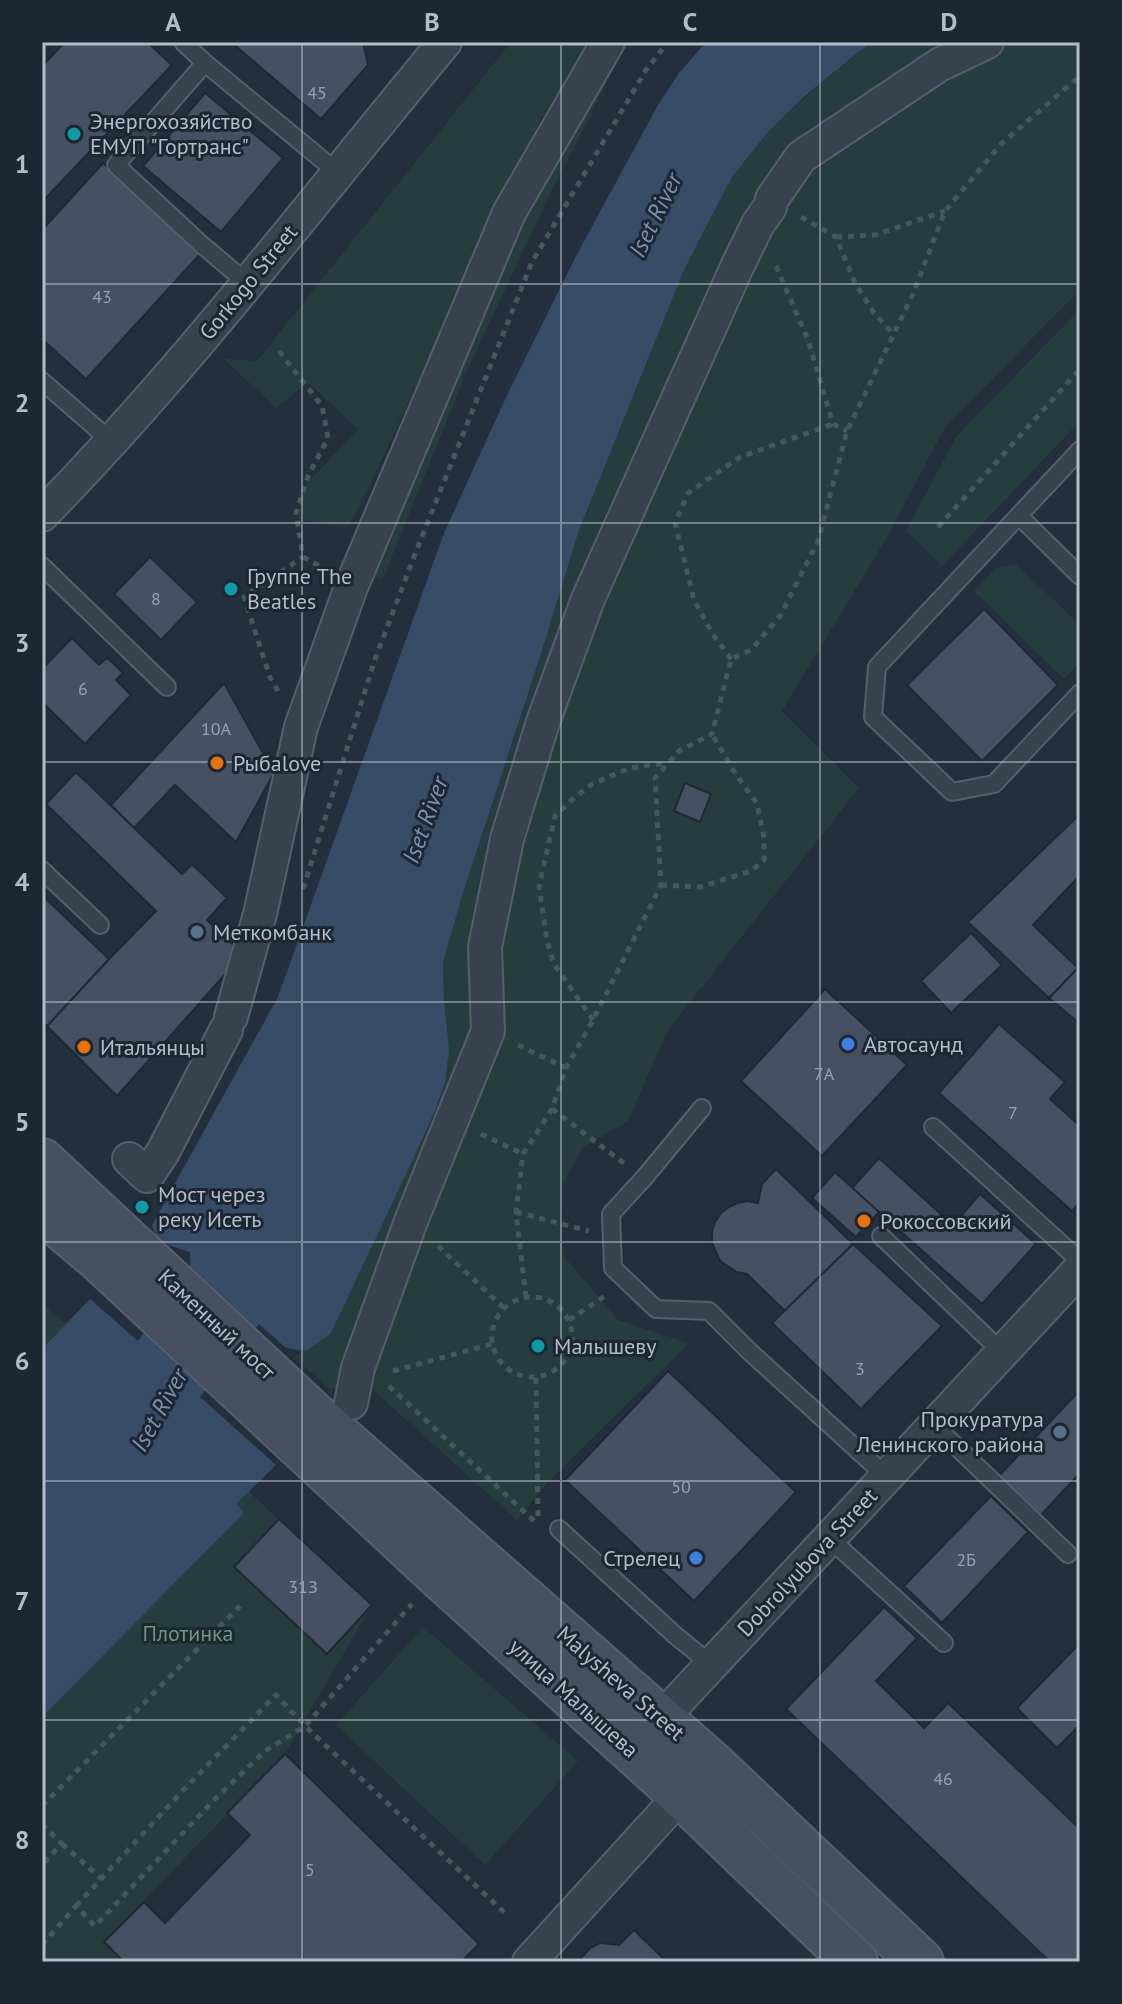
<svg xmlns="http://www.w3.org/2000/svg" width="1122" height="2004" font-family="'PT Sans',sans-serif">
<rect width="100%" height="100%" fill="#242f3e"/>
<g fill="#263c3f">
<polygon points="511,42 592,42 541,119 361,504 347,527 298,519 303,488 358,429 308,382 276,408 224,359 257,361"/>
<polygon points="611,42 632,42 622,53 550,194 466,373 382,581 363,571 519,225"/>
<polygon points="873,42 1080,42 1080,290 945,427 890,532 782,711 859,788 668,1030 628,1121 583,1147 560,1189 563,1255 618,1320 689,1343 547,1483 517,1520 372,1389 328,1388 294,1357 331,1333 408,1170 435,1111 445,1082 443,963 461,899 540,657 579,530 684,270 732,177 768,132 805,97 857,53"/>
<polygon points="1080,309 1080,421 942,566 906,531 956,437"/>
<polygon points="1016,564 1080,625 1080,662 1064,679 974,591 996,568"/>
<polygon points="42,1302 372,1605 285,1754 104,1942 124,1962 42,1962"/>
<polygon points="423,1627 578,1761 485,1865 336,1725"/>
</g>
<polygon fill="#394c67" points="706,42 873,42 857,53 805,96 768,132 732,177 684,270 579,530 540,657 461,899 443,963 444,1001 449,1050 445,1082 435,1111 408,1170 331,1333 306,1351 286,1348 259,1324 200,1397 276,1465 236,1504 244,1513 42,1717 42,1349 90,1299 138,1341 190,1270 190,1252 159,1242 152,1225 278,997 444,533 509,391 576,256 658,105 679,73"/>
<g fill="#455162" stroke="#1f2835" stroke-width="2">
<polygon points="65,42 147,42 172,65 42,202 42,66"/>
<polygon points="231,42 363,42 368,65 321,119"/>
<polygon points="205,93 283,158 221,232 143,166"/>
<polygon points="103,163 201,253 86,379 42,339 42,230"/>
<polygon points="150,557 197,602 161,640 114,594"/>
<polygon points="984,609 1058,685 982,761 907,685"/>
<polygon points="72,638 99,665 107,658 115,665 123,673 116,680 131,695 85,744 42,702 42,669"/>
<polygon points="224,683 274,773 236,842 175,785 134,828 111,805"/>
<polygon points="76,772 182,874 192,864 227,898 207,920 243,954 117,1096 47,1026 109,959 156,911 46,804"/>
<polygon points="685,783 711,794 700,822 674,811"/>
<polygon points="1080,814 1080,875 1033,925 1078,968 1049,998 968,922"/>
<polygon points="42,895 109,959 47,1026 42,1022"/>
<polygon points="971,933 1002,965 951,1013 921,981"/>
<polygon points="1078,968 1080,970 1080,1024 1049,998"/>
<polygon points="825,989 907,1065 822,1156 741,1081"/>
<polygon points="999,1024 1065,1082 1050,1099 1080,1126 1080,1201 1072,1211 939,1093"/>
<polygon points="879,1158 953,1225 980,1194 1036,1244 982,1304 852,1188"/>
<polygon points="776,1169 853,1244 785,1311 747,1274 737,1272 720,1261 712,1243 712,1232 715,1222 721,1213 729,1207 738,1203 747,1201 758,1203 762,1184"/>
<polygon points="835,1172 879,1212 856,1237 812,1198"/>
<polygon points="853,1244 942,1326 861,1409 772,1323"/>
<polygon points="668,1371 796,1492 694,1601 565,1480"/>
<polygon points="1080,1390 1080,1473 1040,1516 998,1477"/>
<polygon points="991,1496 1028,1532 942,1623 904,1586"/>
<polygon points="279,1519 372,1605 327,1654 234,1567"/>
<polygon points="884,1607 917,1638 876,1681 924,1728 948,1703 1080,1829 1080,1962 1050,1962 786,1709"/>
<polygon points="1080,1643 1080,1725 1057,1748 1017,1708"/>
<polygon points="285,1754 479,1944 461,1962 124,1962 104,1942 144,1902 165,1923 250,1835 227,1813"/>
<polygon points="634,1930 667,1962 580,1962 582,1957 590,1948 600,1943 619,1945"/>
</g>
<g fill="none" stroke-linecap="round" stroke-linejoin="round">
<g stroke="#565f6c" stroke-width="20">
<g id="lane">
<polyline points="183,42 205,63 337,172"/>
<polyline points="205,63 116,165 200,243 247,283"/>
<polyline points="42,381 112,442"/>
<polyline points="1080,450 877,667 873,717 952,792 994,784 1080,693"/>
<polyline points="1019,516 1080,576"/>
<polyline points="42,566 167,687"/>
<polyline points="42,870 100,925"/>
<polyline points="702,1108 644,1178 611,1214 613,1268 656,1309 709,1311 749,1351 886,1476"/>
<polyline points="933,1127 1080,1261"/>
<polyline points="881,1236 1003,1353"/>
<polyline points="934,1425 1068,1554"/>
<polyline points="559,1529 676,1636 712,1665"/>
<polyline points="829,1538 944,1643"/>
</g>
</g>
<g stroke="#565f6c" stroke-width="36">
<g id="street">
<path d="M42,515C187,367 313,201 445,42"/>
<polyline points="231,1017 260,914 301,727 351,587 509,213 608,42"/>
<polyline points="129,1159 147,1176 163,1152 226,1030"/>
<polyline points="351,1403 358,1368 411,1221 488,1031 485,947 507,839 543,722 588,599 737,267 758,224 770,207 772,199 801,157 939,65 987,42"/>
<polyline points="646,1735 1080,1269"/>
<polyline points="529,1962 681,1795"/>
</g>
</g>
<g stroke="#565f6c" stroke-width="48">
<g id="secondary">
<polyline points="42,1161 312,1413 711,1763 921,1962"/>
<polyline points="42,1211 99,1259 437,1574 681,1795 855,1962"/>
</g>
</g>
<g stroke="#44595c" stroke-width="5" stroke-dasharray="6 6" stroke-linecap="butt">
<polyline points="801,217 836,237 855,283 874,313 894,335"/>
<polyline points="836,237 875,235 945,211"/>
<polyline points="776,266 808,340 833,424 847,431"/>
<polyline points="279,351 322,406 328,438 308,476 296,513 303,557"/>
<polyline points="938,527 1080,369"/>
<polyline points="303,557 325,569"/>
<polyline points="731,659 712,633 694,600 675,523 688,493 740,457 833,424"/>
<polyline points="278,691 270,677 244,597 303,557"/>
<polyline points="661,885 700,887 751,871 764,860 764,838 757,804 733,770 712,734"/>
<polyline points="303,889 375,659 417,549 532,262 646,70 668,42"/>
<polyline points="593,1020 554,964 547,941 539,886 555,816 574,798 592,784 630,768 667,763"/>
<polyline points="518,1045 566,1068"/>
<polyline points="552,1109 625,1164"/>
<polyline points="481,1134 523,1154"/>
<polyline points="516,1212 589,1231"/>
<polyline points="438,1246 504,1308"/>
<circle cx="532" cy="1337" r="40"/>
<polyline points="526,1297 516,1212 523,1154 552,1109 566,1068 593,1020 661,885 655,778 679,751 712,734 731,659 751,650 780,616 818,541 847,431 913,294 945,211 1001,144 1080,76"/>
<polyline points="569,1320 605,1296"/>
<polyline points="393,1371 492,1344"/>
<polyline points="536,1378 538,1517"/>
<polyline points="389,1386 534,1521"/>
<polyline points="42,1806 240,1606"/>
<polyline points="42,1824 62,1844 42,1864"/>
<polyline points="62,1844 102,1879"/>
<polyline points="76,1906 189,1784 276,1695 305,1726 507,1915"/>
<polyline points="42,1945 76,1906 95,1926 215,1799 265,1751 305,1726 412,1604"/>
<polyline points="42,1961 43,1962"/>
</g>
<use href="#lane" stroke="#38414e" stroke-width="16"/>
<use href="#street" stroke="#38414e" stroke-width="32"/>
<use href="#secondary" stroke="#465061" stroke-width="44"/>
</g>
<path fill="none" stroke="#b4bcc9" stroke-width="2" stroke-opacity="0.55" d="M302,42V1962M561,42V1962M820,42V1962M42,284H1080M42,523H1080M42,762H1080M42,1002H1080M42,1242H1080M42,1481H1080M42,1720H1080"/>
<g fill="#0f9aa8" stroke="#1d2633" stroke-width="3">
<circle cx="74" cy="134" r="8"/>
<circle cx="231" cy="589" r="8"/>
<circle cx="142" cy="1207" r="8"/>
<circle cx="538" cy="1346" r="8"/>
</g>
<g fill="#e8710a" stroke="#1d2633" stroke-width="3">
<circle cx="217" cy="763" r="8"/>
<circle cx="84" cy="1047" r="8"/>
<circle cx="864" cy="1221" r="8"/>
</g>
<g fill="#5c6f8a" stroke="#1d2633" stroke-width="3">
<circle cx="197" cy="932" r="8"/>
<circle cx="1060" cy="1432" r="8"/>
</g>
<g fill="#3f7fe0" stroke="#1d2633" stroke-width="3">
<circle cx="848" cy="1044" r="8"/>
<circle cx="696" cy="1558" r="8"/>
</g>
<g text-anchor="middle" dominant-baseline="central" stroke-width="6" stroke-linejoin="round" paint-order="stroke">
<g font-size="18" fill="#98a1af">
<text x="317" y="92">45</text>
<text x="102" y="296">43</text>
<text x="156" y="598">8</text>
<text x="83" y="688">6</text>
<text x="216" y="728">10А</text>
<text x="824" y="1073">7А</text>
<text x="1013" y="1112">7</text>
<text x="860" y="1368">3</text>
<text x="681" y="1486">50</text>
<text x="966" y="1559">2Б</text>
<text x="303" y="1586">31З</text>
<text x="943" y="1778">46</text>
<text x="310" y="1869">5</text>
</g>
<g font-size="22" fill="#b4bcc9" stroke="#1d2633" text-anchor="start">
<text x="90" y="121">Энергохозяйство<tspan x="90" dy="25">ЕМУП "Гортранс"</tspan></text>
<text x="247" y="576">Группе The<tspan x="247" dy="25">Beatles</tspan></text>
<text x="233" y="763">Рыбаlove</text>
<text x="213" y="932">Меткомбанк</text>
<text x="864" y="1044">Автосаунд</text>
<text x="100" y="1047">Итальянцы</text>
<text x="158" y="1194">Мост через<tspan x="158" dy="25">реку Исеть</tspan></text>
<text x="880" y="1221">Рокоссовский</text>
<text x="554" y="1346">Малышеву</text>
<text x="1044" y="1419" text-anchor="end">Прокуратура<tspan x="1044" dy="25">Ленинского района</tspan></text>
<text x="680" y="1558" text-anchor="end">Стрелец</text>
</g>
<g font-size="22" fill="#b4bcc9" stroke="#1d2633">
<text transform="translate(248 282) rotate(-51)">Gorkogo Street</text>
<text transform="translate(217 1324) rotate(43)">Каменный мост</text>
<text transform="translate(807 1562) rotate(-47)">Dobrolyubova Street</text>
<text transform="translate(621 1683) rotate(41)">Malysheva Street</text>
<text transform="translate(574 1698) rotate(42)">улица Малышева</text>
</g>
<g font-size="22" fill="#6b9a76" stroke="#1d2633">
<text x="188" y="1633">Плотинка</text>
</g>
<g font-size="24" font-style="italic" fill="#7c92b1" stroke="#1d2633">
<text transform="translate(655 215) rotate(-64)">Iset River</text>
<text transform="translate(425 820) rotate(-70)">Iset River</text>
<text transform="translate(159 1410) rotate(-61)">Iset River</text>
</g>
</g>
<rect width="1122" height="2004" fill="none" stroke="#1d2633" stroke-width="88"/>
<rect x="44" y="44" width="1034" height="1916" fill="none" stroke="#b4bcc9" stroke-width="3"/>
<g font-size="26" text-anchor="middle" font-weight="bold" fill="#b4bcc9">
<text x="173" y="31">A</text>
<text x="432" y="31">B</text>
<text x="690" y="31">C</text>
<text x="949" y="31">D</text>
<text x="22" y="173">1</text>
<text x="22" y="412">2</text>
<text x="22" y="652">3</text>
<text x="22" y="891">4</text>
<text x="22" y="1131">5</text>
<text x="22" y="1370">6</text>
<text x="22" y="1610">7</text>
<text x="22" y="1849">8</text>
</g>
</svg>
